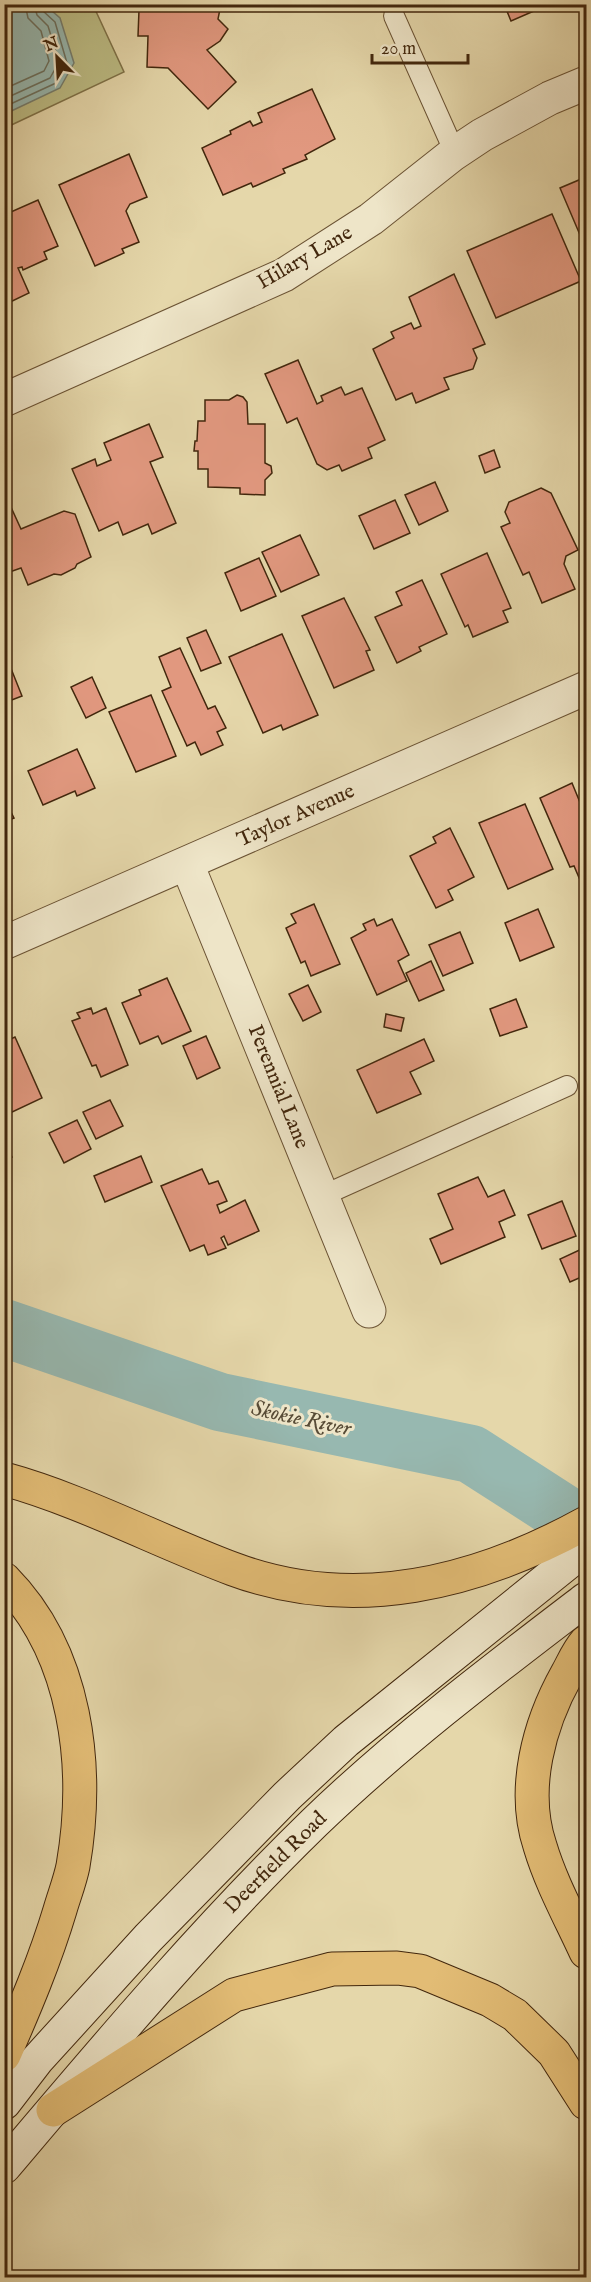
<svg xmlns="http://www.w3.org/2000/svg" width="591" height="2282" font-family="'IM FELL English',serif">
<rect width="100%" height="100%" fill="#e5d7aa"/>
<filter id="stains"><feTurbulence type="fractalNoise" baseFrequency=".00333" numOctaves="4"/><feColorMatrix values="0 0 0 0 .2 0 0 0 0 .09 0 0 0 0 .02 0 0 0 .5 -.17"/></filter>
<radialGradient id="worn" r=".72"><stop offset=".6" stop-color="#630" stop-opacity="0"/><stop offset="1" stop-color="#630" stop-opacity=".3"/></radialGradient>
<polygon fill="#bcbc84" stroke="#7f7248" stroke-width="1.5" points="4,5 93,5 124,72 5,128"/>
<polygon fill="#97b8b0" stroke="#757e6f" stroke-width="1.5" points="4,5 45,5 60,18 74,63 60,88 5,114"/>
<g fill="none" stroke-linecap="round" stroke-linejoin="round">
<g stroke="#6c705e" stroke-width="1.5">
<polyline points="4,89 44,71 49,61 41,31 28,18 25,4"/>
<polyline points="4,99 50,78 59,62 48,26 37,15 34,4"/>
<polyline points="4,107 56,83 67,63 55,22 43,11 42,4"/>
</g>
<polyline stroke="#97b8b0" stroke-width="58" points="4,1328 220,1402 471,1454 586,1528"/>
</g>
<g fill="#e1987f" stroke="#42270d" stroke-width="1.5">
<polygon points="149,4 221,4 218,19 228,29 220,41 207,50 236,82 208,109 168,68 147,67 148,36 138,36 139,10 148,10"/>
<polygon points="504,4 550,4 511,21"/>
<polygon points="312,89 335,139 305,155 307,159 283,169 285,173 253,187 251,183 223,195 202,148 231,134 230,131 250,121 253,126 262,122 258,113"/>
<polygon points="129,154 147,197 130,204 126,211 139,242 122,249 124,253 95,266 59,185"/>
<polygon points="586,177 586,249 560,188"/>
<polygon points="38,200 58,246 44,252 47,259 23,270 22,267 18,268 29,293 4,305 4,215"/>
<polygon points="552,214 581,281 496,318 467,251"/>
<polygon points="454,274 485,344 473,349 477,358 473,369 444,378 449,389 416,403 412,393 396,400 373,349 394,338 391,332 411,323 414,329 421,326 409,297"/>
<polygon points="298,360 317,404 323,401 321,396 341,387 345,395 362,388 385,440 368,448 372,458 342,471 339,465 327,470 317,464 297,418 287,423 265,374"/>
<polygon points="237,395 243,397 247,402 248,424 265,424 265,463 271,466 272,473 265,480 265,495 240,494 240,488 208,487 208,469 198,469 198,451 194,451 195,441 197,441 198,421 205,421 205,400 229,400"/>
<polygon points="149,424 163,457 150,462 176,523 152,534 148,524 123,535 118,522 99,531 72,469 95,459 97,466 111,460 104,443"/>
<polygon points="494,450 500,467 485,473 479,456"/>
<polygon points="435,482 448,511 419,525 405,495"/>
<polygon points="541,488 551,493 578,550 566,556 564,564 575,589 542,603 529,572 523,575 501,527 510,523 505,512 509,502"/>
<polygon points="4,492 21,529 64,511 75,514 91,557 77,564 75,568 61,575 54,574 28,585 21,568 4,574"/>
<polygon points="395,500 410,533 374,549 359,516"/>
<polygon points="300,535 319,575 281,592 262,552"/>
<polygon points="487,553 511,608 503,611 508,622 473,637 468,625 465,627 441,574"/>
<polygon points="259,558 276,596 241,611 225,573"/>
<polygon points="422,580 447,634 419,647 421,651 397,663 375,617 402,605 396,592"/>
<polygon points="344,598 370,650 366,651 374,670 334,688 302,616"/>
<polygon points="206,630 221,663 201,671 187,638"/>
<polygon points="282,634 318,715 283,730 281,725 263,733 229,657"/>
<polygon points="180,648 208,709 215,706 226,728 217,732 223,745 201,755 195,742 187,746 162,691 171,687 159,657"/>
<polygon points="8,661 22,696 4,703 4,662"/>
<polygon points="92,677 106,708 86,718 71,687"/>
<polygon points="151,695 176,756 136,772 109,712"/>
<polygon points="77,749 95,788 77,796 75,791 43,805 28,771"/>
<polygon points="572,783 586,817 586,894 574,866 570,867 540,798"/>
<polygon points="4,798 14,818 4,822"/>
<polygon points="525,804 553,869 508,889 479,823"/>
<polygon points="450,828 474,877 448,890 453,900 436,908 410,856 436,843 433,837"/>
<polygon points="314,904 340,964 311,976 305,961 301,963 286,928 296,923 291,914"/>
<polygon points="538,909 554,947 520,961 505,923"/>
<polygon points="374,919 377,926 392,919 409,955 398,961 407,981 377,995 351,938 366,930 363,924"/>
<polygon points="460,932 473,963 443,976 429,945"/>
<polygon points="431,961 444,990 419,1001 406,973"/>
<polygon points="167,978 191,1031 162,1044 158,1036 140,1044 122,1003 141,995 139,990"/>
<polygon points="308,985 321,1012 303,1021 289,994"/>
<polygon points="516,999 527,1027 500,1036 490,1009"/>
<polygon points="91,1008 93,1014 106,1008 128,1065 101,1077 96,1065 92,1066 72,1021 80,1018 77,1013"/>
<polygon points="386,1014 404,1018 401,1031 384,1027"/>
<polygon points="206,1036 220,1068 197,1079 183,1046"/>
<polygon points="15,1037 42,1098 10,1113 4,1103 4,1042"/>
<polygon points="424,1039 434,1061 410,1072 421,1094 377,1113 357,1070"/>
<polygon points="110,1100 123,1126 96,1139 83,1112"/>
<polygon points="77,1120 91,1149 64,1163 49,1133"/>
<polygon points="4,1140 12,1157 4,1160"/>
<polygon points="141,1156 152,1182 105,1202 94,1176"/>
<polygon points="202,1169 209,1184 218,1181 227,1201 217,1205 220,1213 245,1200 259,1231 228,1245 224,1236 221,1238 226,1248 208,1255 204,1245 190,1251 161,1186"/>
<polygon points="478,1177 488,1197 504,1190 515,1215 499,1222 505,1237 441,1264 430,1239 453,1229 438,1194"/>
<polygon points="562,1201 576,1236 542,1249 528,1215"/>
<polygon points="586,1247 586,1275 570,1282 560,1259"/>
</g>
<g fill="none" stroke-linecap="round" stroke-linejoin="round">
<g stroke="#6b5334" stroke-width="22">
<g id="lane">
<polyline points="394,16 455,153"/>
<polyline points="322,1196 567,1086"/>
</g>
</g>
<g stroke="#6b5334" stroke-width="35">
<g id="street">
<polyline points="4,400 284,275 371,219 452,155 482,135 550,98 586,83"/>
<polyline points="187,864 369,1311"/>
<polyline points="4,943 586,688"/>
</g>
</g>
<g stroke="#42270d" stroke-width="35">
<g id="secondary">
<polyline points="4,2103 37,2060 148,1938 287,1796 346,1741 586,1548"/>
<path d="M4,2167C105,2048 202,1932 314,1823C398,1742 493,1670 586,1599"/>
</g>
</g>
<g stroke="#42270d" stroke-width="35">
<g id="highway">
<path d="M4,1479C81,1500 158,1541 233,1569C354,1614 477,1583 586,1523"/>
<path d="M4,1579C77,1653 90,1767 73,1866C70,1881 64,1896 60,1910C45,1960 25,2007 4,2055"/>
<path d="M586,1642C578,1651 573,1663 567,1674C539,1724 521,1789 540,1846C551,1883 570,1917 586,1952"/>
<polyline points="53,2110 234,1995 332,1969 397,1968 420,1971 490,2000 515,2015 554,2053 586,2103"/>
</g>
</g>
<use href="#lane" stroke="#eee5c8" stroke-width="20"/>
<use href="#street" stroke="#eee5c8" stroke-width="33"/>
<use href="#secondary" stroke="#eee5c8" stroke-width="33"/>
<use href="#highway" stroke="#e2bc75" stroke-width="33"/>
</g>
<g text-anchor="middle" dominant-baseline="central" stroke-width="6" stroke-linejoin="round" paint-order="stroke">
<g font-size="21" fill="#42270d" stroke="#eee5c8">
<text transform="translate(305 258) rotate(-30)">Hilary Lane</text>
<text transform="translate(296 816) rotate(-24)">Taylor Avenue</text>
<text transform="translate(278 1087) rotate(68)">Perennial Lane</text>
<text transform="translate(276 1863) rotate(-45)">Deerfield Road</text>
</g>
<g font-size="22" font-style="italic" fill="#574b36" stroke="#eee5c8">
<text transform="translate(301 1419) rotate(12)">Skokie River</text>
</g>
</g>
<rect width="591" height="2282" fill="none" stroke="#e5d7aa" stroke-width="24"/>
<rect x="6" y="6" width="579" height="2270" fill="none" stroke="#42270d" stroke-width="3"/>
<rect x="12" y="12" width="567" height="2258" fill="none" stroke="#42270d" stroke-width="1.5"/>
<g transform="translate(57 57) rotate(336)" stroke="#eee5c8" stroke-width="4.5" paint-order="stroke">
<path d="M0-4.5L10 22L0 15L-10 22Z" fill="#42270d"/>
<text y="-9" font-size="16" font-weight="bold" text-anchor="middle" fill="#42270d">N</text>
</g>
<path d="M372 54v9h96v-9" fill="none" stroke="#42270d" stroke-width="3"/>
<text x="381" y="54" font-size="18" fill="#42270d" stroke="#eee5c8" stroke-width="4.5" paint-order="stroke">20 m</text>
<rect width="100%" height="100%" filter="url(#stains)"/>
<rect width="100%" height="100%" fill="url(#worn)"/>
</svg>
